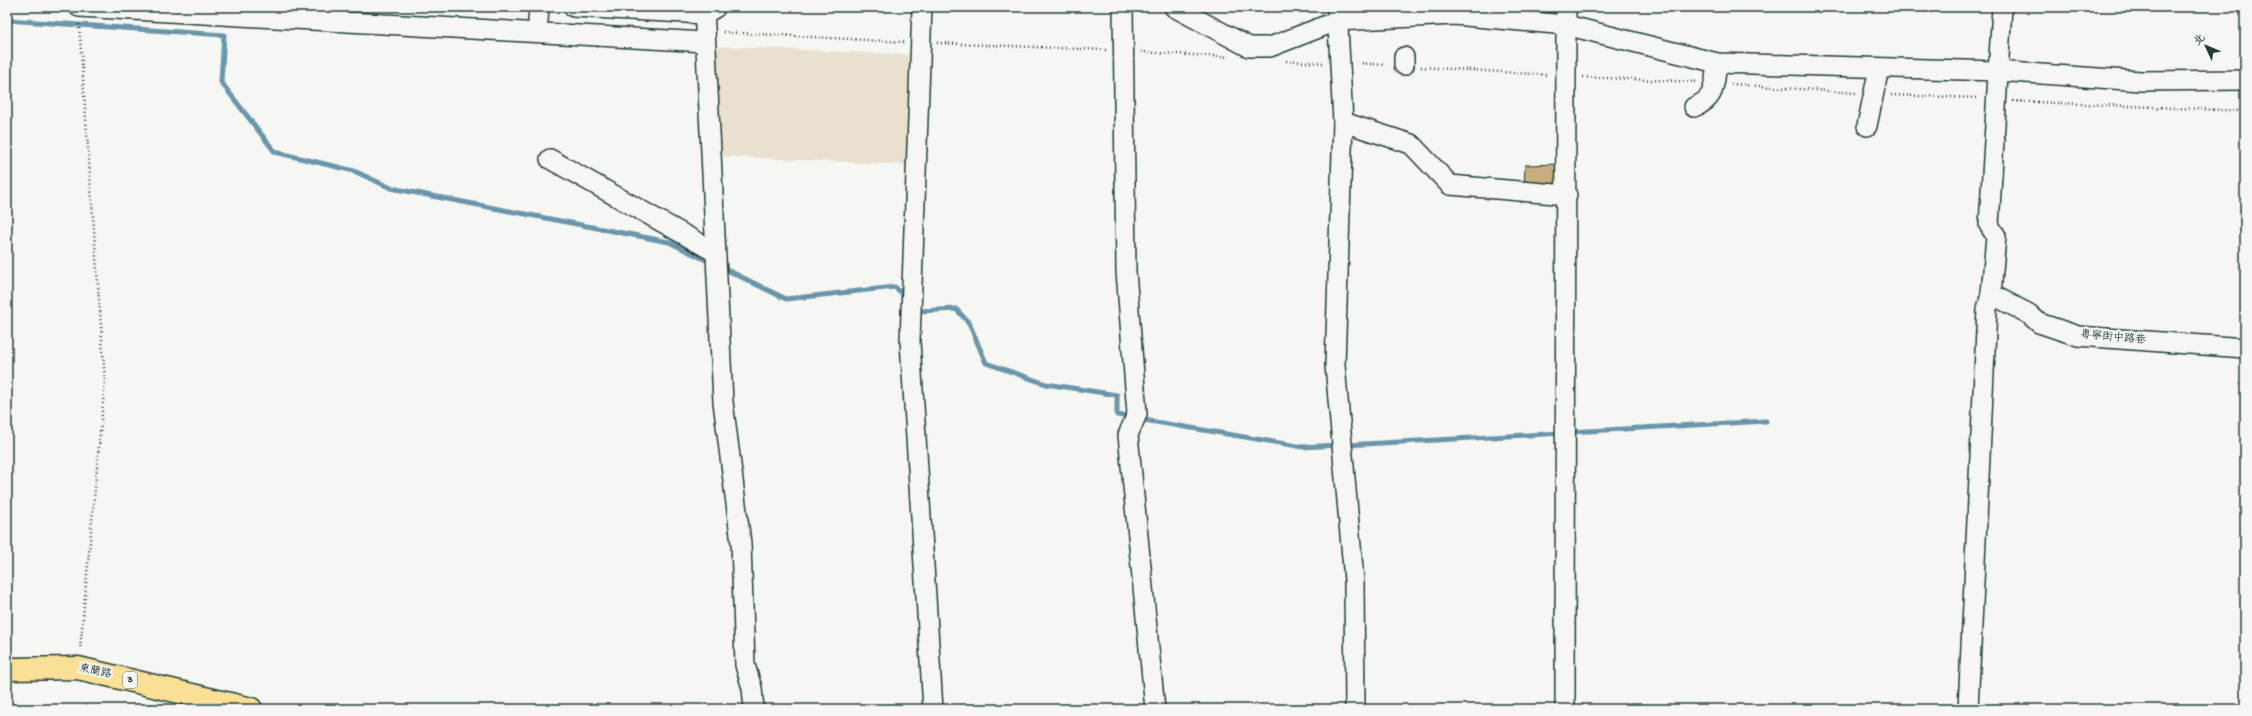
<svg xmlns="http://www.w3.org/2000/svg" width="2252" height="716" font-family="'Gochi Hand','LXGW WenKai TC',sans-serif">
<rect width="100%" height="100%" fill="#f6f6f2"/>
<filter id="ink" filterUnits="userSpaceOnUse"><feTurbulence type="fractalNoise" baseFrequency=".025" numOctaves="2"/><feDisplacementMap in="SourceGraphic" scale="8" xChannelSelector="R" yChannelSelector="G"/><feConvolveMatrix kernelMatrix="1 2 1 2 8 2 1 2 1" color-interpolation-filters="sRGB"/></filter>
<g filter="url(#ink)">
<polygon fill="#e9e0d0" points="709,46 917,55 913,165 713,156"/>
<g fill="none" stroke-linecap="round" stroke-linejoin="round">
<g stroke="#6b96ac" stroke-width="5">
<polyline points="7,20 224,35 221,82 275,152 354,171 391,188 669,242 712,263"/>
<polyline points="721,267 786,299 895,287 907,298"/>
<polyline points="917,308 920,311 956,309 969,323 986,363 1046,384 1117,395 1117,415 1131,417"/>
<polyline points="1138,419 1303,447 1338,445"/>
<polyline points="1570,432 1766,421"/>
<polyline points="1346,445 1562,433"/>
</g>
</g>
<g fill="#caad7f" stroke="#1f3d34">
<rect x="1531" y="7" width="32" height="5"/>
<polygon points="1560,164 1561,190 1524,186 1525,165"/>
</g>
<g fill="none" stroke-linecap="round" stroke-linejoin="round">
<g stroke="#1f3d34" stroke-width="22">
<g id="minor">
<polyline points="79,7 705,42"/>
<polyline points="573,7 704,14 715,8"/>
<polyline points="704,7 723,402 741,543 745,665 752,688 754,709"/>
<polyline points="922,7 910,341 933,709"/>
<polyline points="1123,7 1126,271 1137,414 1128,435 1155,709"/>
<polyline points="1174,7 1249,47 1270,47 1337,21 1454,15 1566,25 1717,63 1997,71 2141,81 2245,80"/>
<polyline points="1337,7 1343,122 1335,365 1354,580 1355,709"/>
<polyline points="538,21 539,7"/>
<polyline points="1404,65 1404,57"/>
<path d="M1694,107C1716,99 1714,84 1717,63"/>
<polyline points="1343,122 1411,144 1450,185 1567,195"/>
<polyline points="1867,126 1879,68"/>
<polyline points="550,159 715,252"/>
<polyline points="1991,294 2029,314 2039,323 2078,336 2245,348"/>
<polyline points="1565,709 1566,7"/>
<polyline points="1968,709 1987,309 1991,294 1996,236 1989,225 2002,7"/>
</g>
</g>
<g stroke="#1f3d34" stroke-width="25">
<polyline id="major" points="7,669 78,668 251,709"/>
</g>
<g stroke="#1f3d34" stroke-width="2.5" stroke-dasharray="1 3" stroke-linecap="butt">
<polyline points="79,24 105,381 80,649"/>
<polyline points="723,32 904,42"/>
<polyline points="937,43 1106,50"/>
<polyline points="1141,52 1229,57"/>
<polyline points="1286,61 1323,63"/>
<polyline points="1358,63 1386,65"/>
<polyline points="1421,67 1548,75"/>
<polyline points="1583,77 1698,82"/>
<polyline points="1731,84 1856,93"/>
<polyline points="1891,95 1979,98"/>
<polyline points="2013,101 2245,111"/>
</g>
<use href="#minor" stroke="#f6f6f2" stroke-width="19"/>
<use href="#major" stroke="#fadf96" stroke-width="22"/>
</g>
</g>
<g text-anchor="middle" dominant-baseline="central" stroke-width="4" stroke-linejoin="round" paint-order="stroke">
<rect fill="#f6f6f2" stroke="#60746d" stroke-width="1" x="123" y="672" width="14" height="16" rx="3"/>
<g font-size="10" font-weight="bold" fill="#1f3d34">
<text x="130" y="680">3</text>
</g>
<g font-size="11" fill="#1f3d34" stroke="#f6f6f2">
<text transform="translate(2113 338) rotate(5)">粵寧街中路巷</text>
<text transform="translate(95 672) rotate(12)">東蘭路</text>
</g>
</g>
<rect width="2252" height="716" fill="none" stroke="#f6f6f2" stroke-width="24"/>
<rect x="12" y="12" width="2228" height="692" fill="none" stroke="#1f3d34" stroke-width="1.5" filter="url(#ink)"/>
<g transform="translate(2206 46) rotate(314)" stroke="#f6f6f2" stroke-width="3" paint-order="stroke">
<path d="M0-3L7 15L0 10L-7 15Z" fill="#1f3d34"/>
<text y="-6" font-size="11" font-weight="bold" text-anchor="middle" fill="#1f3d34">北</text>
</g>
</svg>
